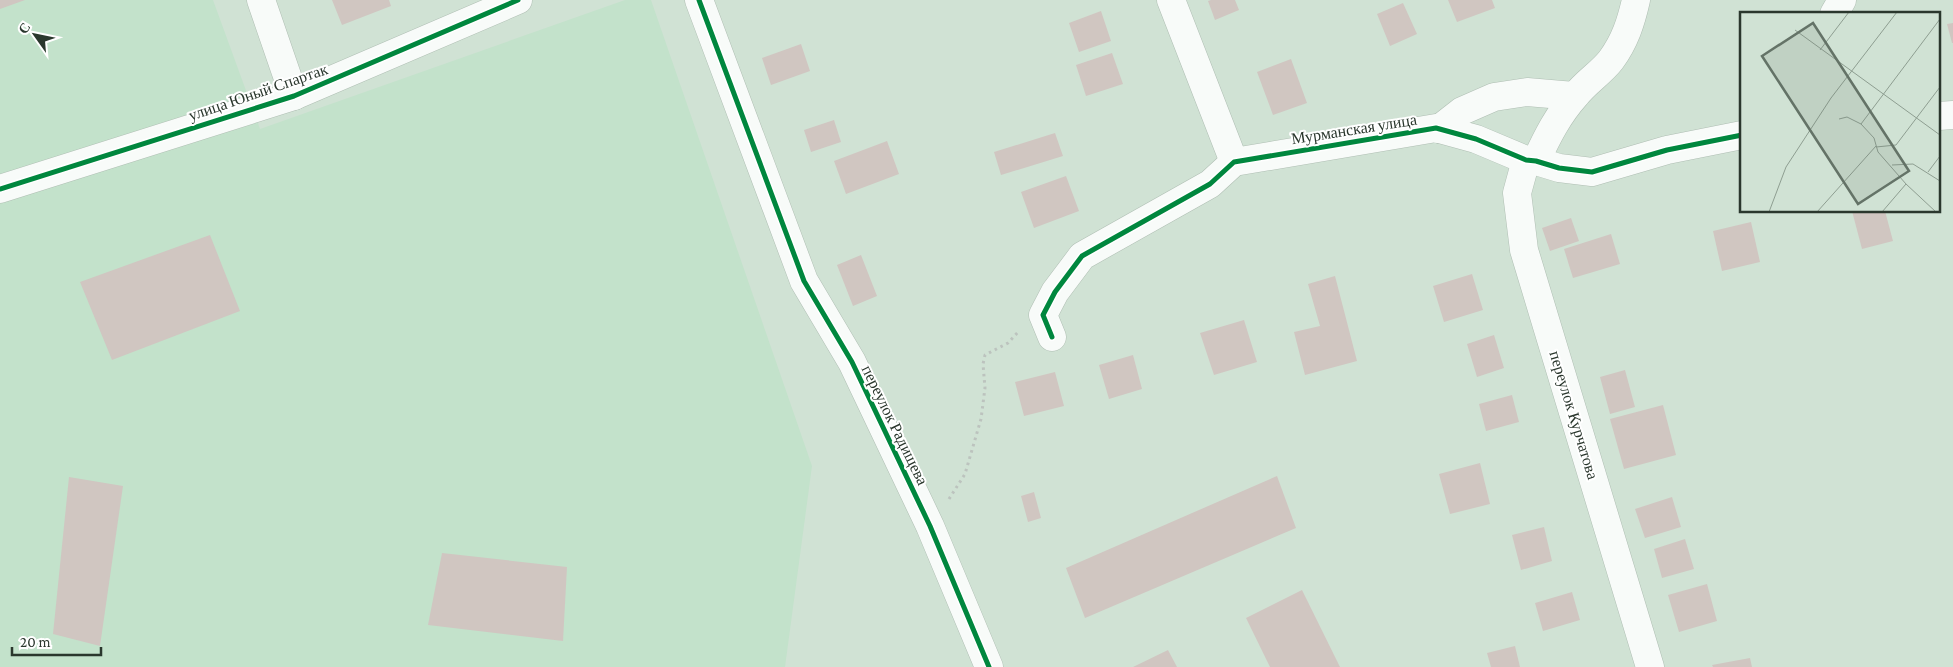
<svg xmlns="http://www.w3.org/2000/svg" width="1953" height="667" font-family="'Crimson Pro',serif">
<rect width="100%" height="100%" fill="#d0e2d4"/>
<polygon fill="#c3e2cb" points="0,0 213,0 260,129 625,0 651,0 812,466 785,667 0,667"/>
<g fill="#d0c6c1">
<polygon points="0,0 25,0 0,9"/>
<polygon points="332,0 389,0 391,6 342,25"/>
<polygon points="1211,0 1235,0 1239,10 1215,20 1208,1"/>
<polygon points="1448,0 1492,0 1495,8 1457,22"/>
<polygon points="1403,3 1417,34 1390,46 1377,14"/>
<polygon points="1101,11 1111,41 1079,52 1069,23"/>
<polygon points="1953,23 1953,43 1952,43 1947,24"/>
<polygon points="801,44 810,71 771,85 762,58"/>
<polygon points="1112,53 1123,84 1086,96 1076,65"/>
<polygon points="1291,59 1307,103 1273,115 1257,72"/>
<polygon points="834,120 841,142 811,152 804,130"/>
<polygon points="1055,133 1063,156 1001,175 994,152"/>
<polygon points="887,141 899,174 846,194 834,161"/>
<polygon points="1066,176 1079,211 1034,228 1021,192"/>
<polygon points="1852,211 1885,211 1893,241 1862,249"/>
<polygon points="1571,218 1579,241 1550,251 1542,228"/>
<polygon points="1751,222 1760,262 1722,271 1713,231"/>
<polygon points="1611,234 1620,264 1573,278 1564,249"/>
<polygon points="210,235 240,311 112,360 80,282"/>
<polygon points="861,255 877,296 853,306 837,265"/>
<polygon points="1472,274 1483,310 1444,322 1433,286"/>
<polygon points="1335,276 1357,361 1305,375 1294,332 1320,326 1308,284"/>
<polygon points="1244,320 1257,362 1214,375 1200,333"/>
<polygon points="1494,335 1504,368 1477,377 1467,344"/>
<polygon points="1133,355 1142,389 1109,399 1099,365"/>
<polygon points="1625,370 1635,407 1610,414 1600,377"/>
<polygon points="1055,372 1064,406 1024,416 1015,382"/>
<polygon points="1512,395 1519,422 1486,431 1479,404"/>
<polygon points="1663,405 1676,455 1624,469 1610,419"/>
<polygon points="1480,463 1490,504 1450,514 1439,474"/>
<polygon points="1277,476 1296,528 1085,618 1066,568"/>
<polygon points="69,477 123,486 100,646 53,634"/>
<polygon points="1034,492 1041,518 1028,522 1021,496"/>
<polygon points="1672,497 1681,527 1645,538 1635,509"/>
<polygon points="1544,527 1552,561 1521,570 1512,535"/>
<polygon points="1685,539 1694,569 1662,578 1654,549"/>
<polygon points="442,553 567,567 563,641 428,625"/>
<polygon points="1707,584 1717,621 1679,632 1668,595"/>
<polygon points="1302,590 1340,667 1270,667 1246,618"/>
<polygon points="1572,592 1580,620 1543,631 1535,603"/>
<polygon points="1515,646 1520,667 1491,667 1487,653"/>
<polygon points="1168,650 1177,667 1133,667"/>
<polygon points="1750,658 1752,667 1713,667 1712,665"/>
</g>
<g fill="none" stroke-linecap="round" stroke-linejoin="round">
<g stroke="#afbeb3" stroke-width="29">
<g id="minor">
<polyline points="261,0 294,96"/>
<polyline points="699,0 804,281 852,362 930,526 989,667"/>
<polyline points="1171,0 1234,162"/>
<polyline points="1834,14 1842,0"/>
<polyline points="1939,116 1953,115"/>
<polyline points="1439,129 1462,111 1494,97 1527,92 1574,96"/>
<polyline points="1526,160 1517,193 1524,250 1650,667"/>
<path d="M1536,161C1547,137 1558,115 1576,95C1586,82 1601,73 1611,60C1625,41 1631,22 1636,0"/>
<polyline points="0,189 294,96 518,0"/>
<polyline points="1052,337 1043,315 1055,292 1082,256 1210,184 1234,162 1436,128 1476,139 1526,160 1536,161 1559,168 1592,172 1667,150 1742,135"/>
</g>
</g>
<polyline stroke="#bcc3be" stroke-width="3" stroke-dasharray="2.5 4" stroke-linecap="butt" points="949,499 965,474 981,419 985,388 983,364 985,355 1008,343 1019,331"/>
<use href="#minor" stroke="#f8fbf9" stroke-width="28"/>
<g stroke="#fff" stroke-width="8">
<g id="cycleway">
<polyline points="699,0 804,281 852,362 930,526 989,667"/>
<polyline points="0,189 294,96 518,0"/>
<polyline points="1052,337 1043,315 1055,292 1082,256 1210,184 1234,162 1436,128 1476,139 1526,160 1536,161 1559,168 1592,172 1667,150 1742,135"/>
</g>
</g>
<use href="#cycleway" stroke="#00873e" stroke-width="5"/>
</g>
<g text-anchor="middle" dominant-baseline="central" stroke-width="4" stroke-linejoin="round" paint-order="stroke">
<g font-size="16" fill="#2a372d" stroke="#fff">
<text transform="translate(258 92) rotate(-19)">улица Юный Спартак</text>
<text transform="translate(1354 129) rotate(-9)">Мурманская улица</text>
<text transform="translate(1574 415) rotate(73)">переулок Курчатова</text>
<text transform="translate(895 425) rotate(64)">переулок Радищева</text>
</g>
</g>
<g transform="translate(1740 12)">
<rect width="200" height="200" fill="#d0e2d4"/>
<path fill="none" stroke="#8e9e91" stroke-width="1" d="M55,18L200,123M80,38L109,0M99,107L107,105L121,112L134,126L138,140L166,172L196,200M121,112L200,7M136,135L156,133L200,75M152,153L173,152L200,169M188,160L200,144M29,200L46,155L91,86L157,0M77,200L136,134M142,200L166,172"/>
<path fill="#647367" fill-opacity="0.15" stroke="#647367" stroke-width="2.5" d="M73,11L169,159L118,192L22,44Z"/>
<rect width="200" height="200" fill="none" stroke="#2a372d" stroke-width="2.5"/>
</g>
<g transform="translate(35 35) rotate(303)" stroke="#ffffff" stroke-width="4" paint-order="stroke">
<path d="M0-4L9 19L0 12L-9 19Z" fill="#2a372d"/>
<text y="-8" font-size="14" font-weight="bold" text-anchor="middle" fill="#2a372d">С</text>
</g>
<path d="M12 647v8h89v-8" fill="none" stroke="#2a372d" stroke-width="2.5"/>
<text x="20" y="647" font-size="15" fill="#2a372d" stroke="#ffffff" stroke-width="4" paint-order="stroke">20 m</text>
</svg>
